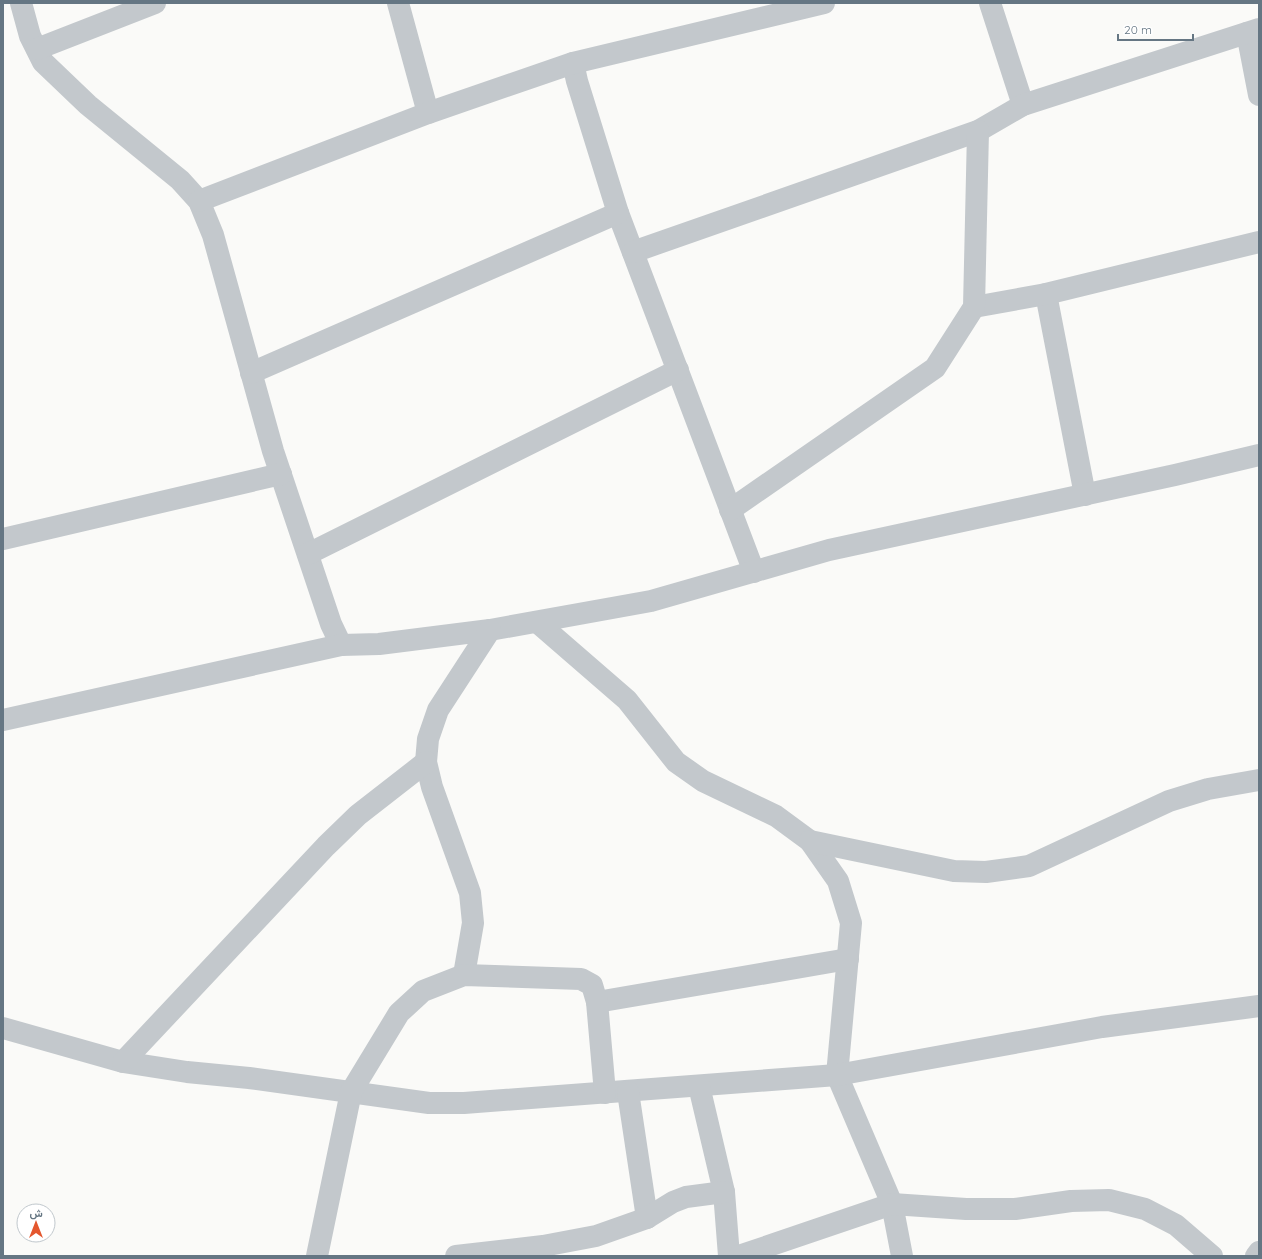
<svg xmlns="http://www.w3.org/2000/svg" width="1262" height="1259" font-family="Quicksand,Vazirmatn,sans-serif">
<rect width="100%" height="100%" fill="#fafaf8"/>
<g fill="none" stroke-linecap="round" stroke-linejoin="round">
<g stroke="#c3c8cc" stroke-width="22">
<polyline points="21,3 30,36 43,62 88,105 180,180 199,201 213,235 273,451 331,624 341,645"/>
<polyline points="398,3 428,113"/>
<polyline points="990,3 1023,105"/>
<polyline points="1247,33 1259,95"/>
<polyline points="37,49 155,3"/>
<polyline points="573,63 577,81 618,213 754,572"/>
<polyline points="199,201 428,113 573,63 824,3"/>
<polyline points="633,252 978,131 1023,105 1259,29"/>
<polyline points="1046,294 1085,495"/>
<polyline points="974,307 1046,294 1259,242"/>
<polyline points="251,373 618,213"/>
<polyline points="730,510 935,368 974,307 978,131"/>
<polyline points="3,539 281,474"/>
<polyline points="308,554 678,370"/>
<polyline points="537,622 627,700 676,762 703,781 776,816 810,841 838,881 851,923 837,1075 892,1204 902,1256"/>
<polyline points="3,720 341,645 379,644 490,630 651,601 829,550 1175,475 1259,455"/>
<polyline points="810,841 954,871 986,872 1029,866 1169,801 1208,789 1259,780"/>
<polyline points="464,975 473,923 470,893 432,787 426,762 428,739 438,710 490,630"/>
<polyline points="597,1002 848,959"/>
<polyline points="3,1028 123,1062 187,1072 249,1078 429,1103 464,1103 837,1075 1102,1027 1259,1006"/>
<polyline points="123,1062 326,846 358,815 426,762"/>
<polyline points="699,1086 724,1192 729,1256"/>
<polyline points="628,1092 647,1218"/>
<polyline points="317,1256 351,1092 399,1013 423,991 464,975 581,979 592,985 597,1002 605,1093"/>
<polyline points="456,1256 543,1246 596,1236 647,1218 673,1202 686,1197 724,1192"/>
<polyline points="739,1256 892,1204 966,1209 1015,1209 1071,1201 1109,1200 1145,1209 1176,1225 1212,1256"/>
<polyline points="1256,1256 1259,1252"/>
</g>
</g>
<rect width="1262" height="1259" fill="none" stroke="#657683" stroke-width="8"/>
<g transform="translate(36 1223)"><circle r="19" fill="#ffffff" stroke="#c1c8cd"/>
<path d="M0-3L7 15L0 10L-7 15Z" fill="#e4572e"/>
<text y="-6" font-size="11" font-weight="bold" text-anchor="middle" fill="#657683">ش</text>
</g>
<path d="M1118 34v6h75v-6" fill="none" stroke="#657683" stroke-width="2"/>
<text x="1124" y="34" font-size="12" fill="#657683" stroke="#ffffff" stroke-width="3" paint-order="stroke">20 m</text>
</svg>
